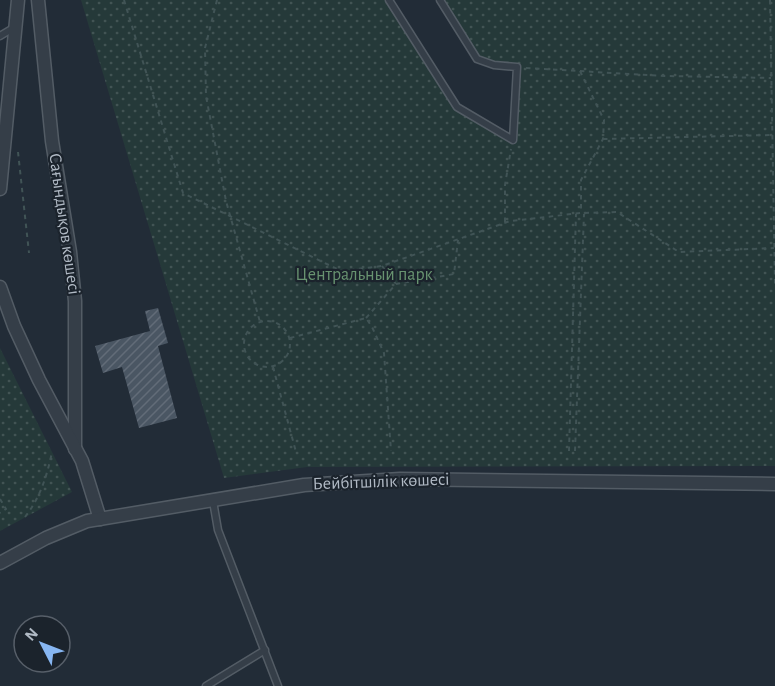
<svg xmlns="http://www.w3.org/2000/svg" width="775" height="686" font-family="'Alegreya Sans',sans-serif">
<defs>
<pattern id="park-dots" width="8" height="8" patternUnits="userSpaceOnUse" patternTransform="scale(1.5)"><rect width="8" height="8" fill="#253939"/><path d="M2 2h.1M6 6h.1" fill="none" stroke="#425454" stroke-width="1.8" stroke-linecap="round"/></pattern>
<pattern id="building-hatch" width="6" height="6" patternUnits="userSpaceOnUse" patternTransform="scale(1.5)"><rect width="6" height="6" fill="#4a5663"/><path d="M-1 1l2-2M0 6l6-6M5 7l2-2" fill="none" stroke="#626c78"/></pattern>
</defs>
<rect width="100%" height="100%" fill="#222c37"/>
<g fill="url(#park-dots)">
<polygon points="81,0 389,0 457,107 512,140 517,67 477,59 440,0 775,0 775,466 307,467 224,478"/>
<polygon points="0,348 72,492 0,531"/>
</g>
<polygon fill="url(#building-hatch)" points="158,308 168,343 158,346 177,418 139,428 122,367 103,373 95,346 150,331 145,311"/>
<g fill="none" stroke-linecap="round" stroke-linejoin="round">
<g stroke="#535c65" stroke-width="9">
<g id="lane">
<polyline points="389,0 457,107 513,140 517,67 494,65 477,59 440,0"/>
<polyline points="0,36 15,27"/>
<polyline points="213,501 218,530 278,686"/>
<polyline points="206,686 265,650"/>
</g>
</g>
<g stroke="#535c65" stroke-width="15">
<g id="street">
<polyline points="38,0 52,141 70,252 75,301 75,449"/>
<polyline points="0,189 18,0"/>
<polyline points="0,287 14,326 39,380 82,461 100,519"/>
<polyline points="0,563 46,538 87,521 304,485 400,479 775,484"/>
</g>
</g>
<g stroke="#415456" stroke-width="2" stroke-dasharray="4.5 4.5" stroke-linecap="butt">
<polyline points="124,0 183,193 341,271 382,266 510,221 581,213 617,212 679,252 774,248"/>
<polyline points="217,0 205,48 206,96 226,201 260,322"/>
<polyline points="770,0 775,285"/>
<polyline points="526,68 665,76 771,78"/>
<polyline points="580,71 604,120 603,139 581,180 581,213"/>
<polyline points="603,139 771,135"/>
<polyline points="18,152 29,253"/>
<polyline points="505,222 505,185 511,149"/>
<polyline points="382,266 396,284"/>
<polyline points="366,318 396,284 454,274 458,240"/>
<circle cx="267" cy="344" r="23"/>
<polyline points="290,338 366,318 372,327 384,353 391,451"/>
<polyline points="273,367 296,452"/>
<polyline points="569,451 576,214"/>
<polyline points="575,451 584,214"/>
<polyline points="0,499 6,509 0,513"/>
<path d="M25,517C40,498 47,476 52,452"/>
</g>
<use href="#lane" stroke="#353e48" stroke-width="6"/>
<use href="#street" stroke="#353e48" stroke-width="12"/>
</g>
<g text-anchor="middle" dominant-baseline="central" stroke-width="4.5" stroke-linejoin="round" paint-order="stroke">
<g font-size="18" fill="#b0b9c4" stroke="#1b232c">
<text transform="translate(64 224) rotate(82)">Сағындықов көшесі</text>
<text transform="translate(381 482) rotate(-2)">Бейбітшілік көшесі</text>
</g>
<g font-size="18" fill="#689370" stroke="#1b232c">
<text x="364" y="275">Центральный парк</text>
</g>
</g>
<g transform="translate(42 644) rotate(312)"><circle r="28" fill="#1b232c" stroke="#575f69" stroke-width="1.5"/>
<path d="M0-4.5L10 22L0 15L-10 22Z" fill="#87b6f2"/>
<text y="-9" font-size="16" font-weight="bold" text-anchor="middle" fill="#b0b9c4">N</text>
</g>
</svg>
